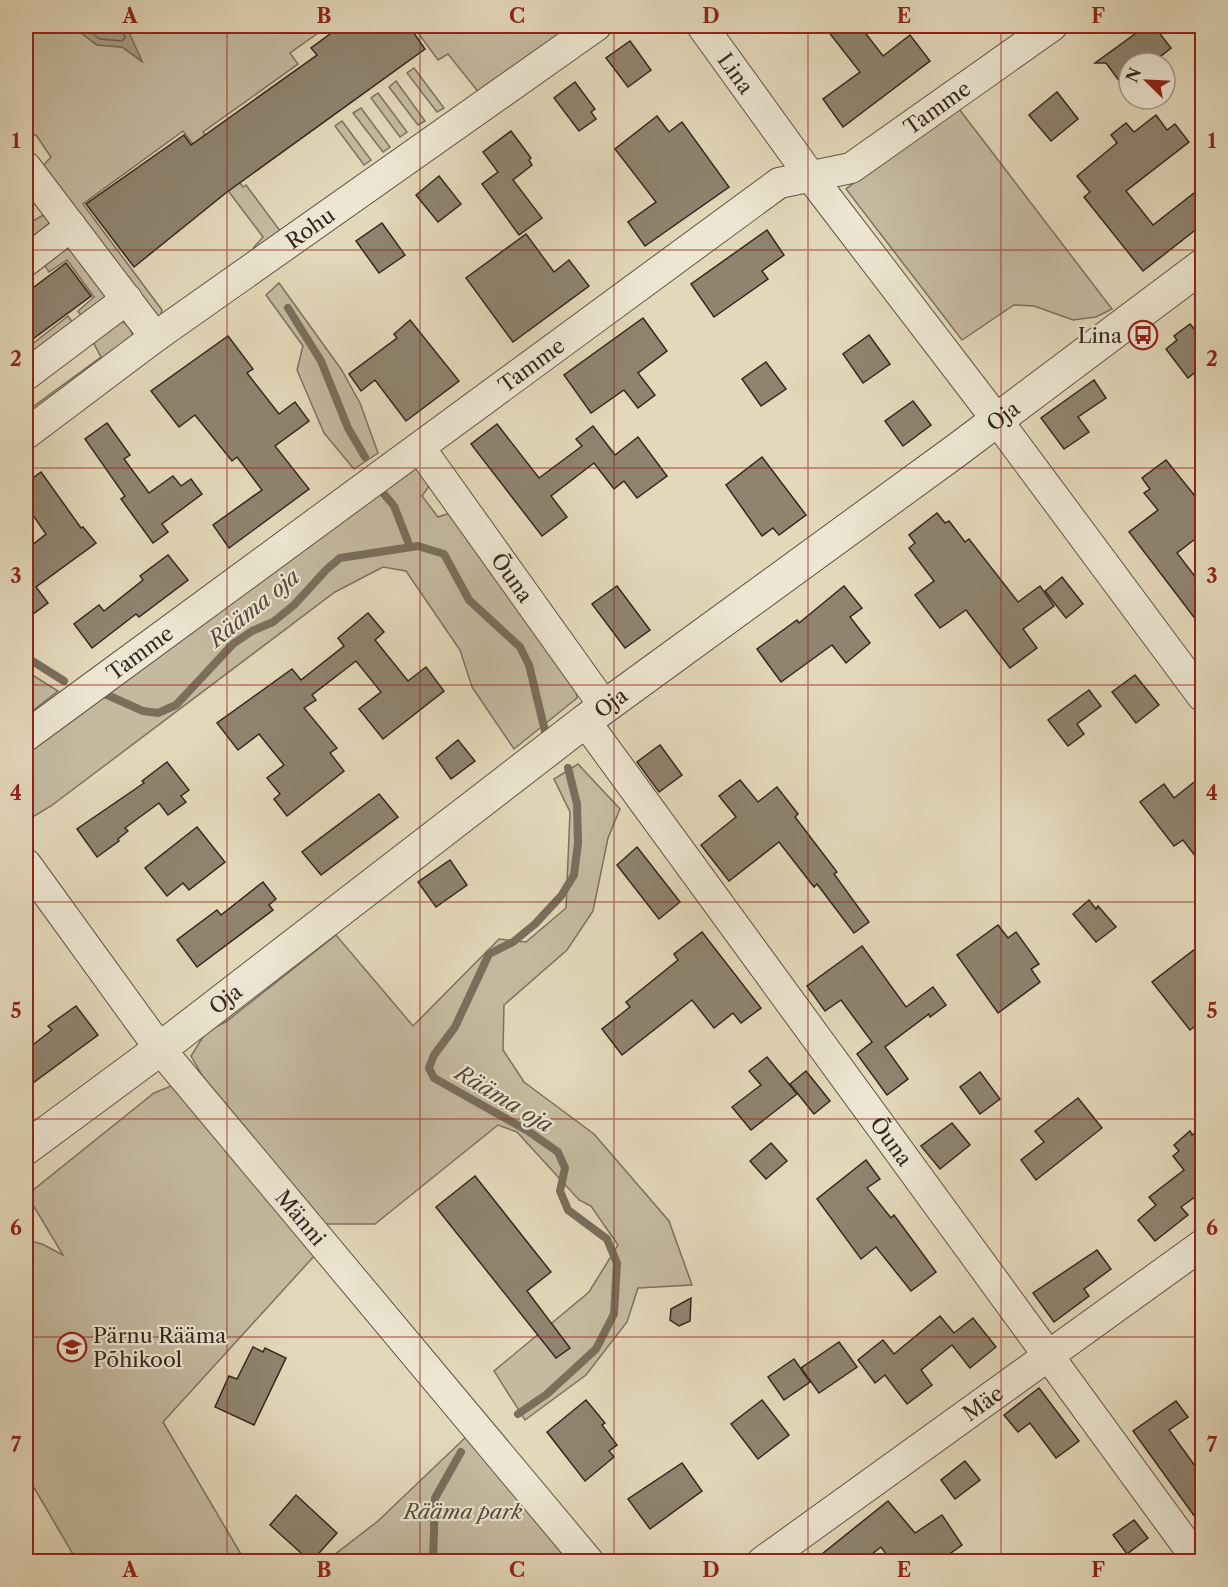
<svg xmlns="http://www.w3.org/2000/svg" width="1228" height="1587" font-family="'Libre Caslon Text',serif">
<rect width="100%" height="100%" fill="#e3d8ba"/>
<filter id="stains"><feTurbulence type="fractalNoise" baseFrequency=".00333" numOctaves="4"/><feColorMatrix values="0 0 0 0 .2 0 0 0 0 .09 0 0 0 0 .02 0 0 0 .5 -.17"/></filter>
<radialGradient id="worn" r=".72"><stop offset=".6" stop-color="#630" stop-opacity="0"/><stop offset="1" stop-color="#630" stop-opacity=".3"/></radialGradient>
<g fill="#c5baa0" stroke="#7d7160" stroke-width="1.5">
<polygon points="26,26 72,26 97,45 122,47 141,61 126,26 328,26 290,53 298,64 203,132 243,187 246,185 284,236 269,247 254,247 263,237 183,131 83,204 162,310 158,325 41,168 51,157 36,135 26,139"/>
<polygon points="413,26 574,26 480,94 448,54 438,60"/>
<polygon points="414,68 444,108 437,112 407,73"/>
<polygon points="396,81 425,121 418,125 389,87"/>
<polygon points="378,93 407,132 400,137 371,98"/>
<polygon points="956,105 1112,309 1096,317 1073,320 1034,306 1014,305 962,340 846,189"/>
<polygon points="361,108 390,147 383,152 353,113"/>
<polygon points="342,121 371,160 364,165 335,126"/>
<polygon points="45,214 54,221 26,252 26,225"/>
<polygon points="68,244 107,293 107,302 86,322 78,311 94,297 67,260 49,272 43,263"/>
<polygon points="279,283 341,369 360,403 378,453 354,469 324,433 297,370 303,346 266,295"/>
<polygon points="68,316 77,329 30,363 26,356 26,349"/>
<path d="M112,319C125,321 130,324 133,337L26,423V412L101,357L93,342Z"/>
<polygon points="415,459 432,482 422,496 438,517 453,512 574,675 577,698 514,749 472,687 460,650 406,571 383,567 335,592 51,806 26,821 26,744"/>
<polygon points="26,671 58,691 26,716"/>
<polygon points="578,764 620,809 608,838 593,911 567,950 504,1005 503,1050 524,1082 594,1134 669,1221 692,1285 638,1288 627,1322 586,1375 525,1420 494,1371 589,1292 618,1245 591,1206 579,1200 517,1132 498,1125 375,1224 322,1224 210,1089 191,1056 206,1032 227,1021 336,935 413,1026 499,939 526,942 566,908 570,812 554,779"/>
<polygon points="171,1086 195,1105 316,1254 163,1422 245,1561 77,1561 26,1474 26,1240 42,1244 63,1255 27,1195 154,1093"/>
<polygon points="468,1435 569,1562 325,1562 378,1521"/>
</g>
<polygon fill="#a89c86" stroke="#7a6e5d" stroke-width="1.5" points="72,26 126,26 142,61 122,47 97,45"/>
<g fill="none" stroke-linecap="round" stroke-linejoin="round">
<polyline stroke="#6e6253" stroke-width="1.5" points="81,26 100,39 122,41 125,38 121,26"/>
<g stroke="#7a6e5d" stroke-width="8">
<polyline points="288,308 321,361 348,428 365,457"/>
<polyline points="384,494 394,506 410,547"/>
<polyline points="26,657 64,681"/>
<polyline points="105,694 143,711 158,713 176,705 233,644 252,631 273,622 294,605 326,570 340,558 418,546 444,554 469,600 520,647 529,665 545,731"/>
<polyline points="518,1414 547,1394 596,1349 614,1314 617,1263 607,1239 568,1210 560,1191 565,1168 558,1152 528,1131 434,1078 429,1068 434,1055 455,1027 489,954 513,942 535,924 561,896 574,875 578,843 577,804 568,768"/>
<polyline points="433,1562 435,1498 461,1452"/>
</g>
</g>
<g fill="#8f8470" stroke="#352820" stroke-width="1.5">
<polygon points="341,26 409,26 425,49 227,192 134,267 86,204 184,135 191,145 317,55 311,48"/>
<polygon points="824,26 860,26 883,56 910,35 930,61 843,127 823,99 860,72"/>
<polygon points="1146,26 1154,26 1171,48 1152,63 1129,63 1129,94 1106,63 1095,63"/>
<polygon points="630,41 651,70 628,87 606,58"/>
<polygon points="575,82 595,109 591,112 596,119 579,131 554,98"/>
<polygon points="1057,92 1078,119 1051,141 1029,115"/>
<polygon points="1156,115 1167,130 1175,124 1189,142 1126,191 1153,225 1203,186 1203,224 1143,271 1084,197 1090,192 1077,176 1117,143 1111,135 1126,123 1134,132"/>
<polygon points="657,116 669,132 682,122 729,187 645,246 628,222 656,202 615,149"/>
<polygon points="511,131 531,158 529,160 532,165 513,180 542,218 519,235 482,184 498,172 483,152"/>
<polygon points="439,176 461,204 438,222 416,195"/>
<polygon points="382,223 405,255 379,273 356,241"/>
<polygon points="767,230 784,255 762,271 768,279 714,317 691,284"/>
<polygon points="526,234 554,272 569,260 589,286 513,342 466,278"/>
<polygon points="66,263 91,296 26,344 26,293"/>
<polygon points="643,318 667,351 638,373 655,395 638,408 624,390 591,413 564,375"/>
<polygon points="410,320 459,381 406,421 375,380 361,391 349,374 397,338 394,334"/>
<polygon points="1190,324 1195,330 1203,324 1203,366 1188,378 1166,349 1177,340 1174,336"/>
<polygon points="869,335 890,364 863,383 843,354"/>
<polygon points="228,336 253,369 247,373 279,414 295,402 309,421 275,446 309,489 229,548 213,525 262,490 237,457 232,461 195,415 179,427 151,391"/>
<polygon points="766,362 786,389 761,406 742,379"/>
<polygon points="1094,380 1106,398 1078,417 1089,432 1064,449 1041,418"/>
<polygon points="913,401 931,425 903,446 885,421"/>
<polygon points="107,423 130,455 124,459 149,493 173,476 181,486 191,479 202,494 162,524 168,532 153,543 121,499 125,496 85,439"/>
<polygon points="497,424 539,478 582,446 576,439 593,426 615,455 638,437 667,476 637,498 624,481 614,489 594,463 551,496 567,517 542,536 471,444"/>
<polygon points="762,457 806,515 779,535 773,528 762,536 726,485"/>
<polygon points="1166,460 1203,506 1203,533 1177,553 1203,587 1203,629 1129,532 1158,510 1144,493 1150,489 1142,478"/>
<polygon points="41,472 81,528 83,527 96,543 36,587 48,603 26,619 26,568 33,562 26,550 46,534 26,505 26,483"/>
<polygon points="937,513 945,523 949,521 965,542 969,539 1018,602 1040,586 1054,606 1023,629 1037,648 1010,668 966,610 940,628 915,595 934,581 909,548 915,543 909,535"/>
<polygon points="168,555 188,580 139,617 136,614 92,648 74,624 99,605 104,611 143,580 140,576"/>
<polygon points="1062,577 1083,604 1066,618 1045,591"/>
<polygon points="617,586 650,630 625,648 592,604"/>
<polygon points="844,586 862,608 850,617 870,643 846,663 832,645 781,682 757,649 797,620 799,623"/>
<polygon points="368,613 384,632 375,640 408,681 426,667 444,691 383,739 359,709 381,692 356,661 312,695 316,700 304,708 337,748 330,753 344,771 287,816 274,799 280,794 267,778 284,765 259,734 238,750 217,723 292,669 301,680 344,646 338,638"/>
<polygon points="1135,675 1159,705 1136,723 1112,692"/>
<polygon points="1089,690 1101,706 1077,724 1084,734 1068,746 1048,720"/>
<polygon points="458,740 475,761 451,779 436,758"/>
<polygon points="660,745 682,775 659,792 637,762"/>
<polygon points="167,762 189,790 181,796 186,802 168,815 159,803 125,828 128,831 118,839 119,841 97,857 77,829 144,783 142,781"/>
<polygon points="1203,775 1203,866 1183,840 1174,846 1140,802 1164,784 1174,798"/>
<polygon points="740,780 758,802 777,787 798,814 795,817 837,872 834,874 869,922 854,933 817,884 814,887 779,842 729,881 701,845 736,817 719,796"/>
<polygon points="379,794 398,817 321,875 302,852"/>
<polygon points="197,827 225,862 189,890 183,883 167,896 145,868"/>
<polygon points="637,847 680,902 659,919 617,865"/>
<polygon points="450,860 467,885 436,907 418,882"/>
<polygon points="263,882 276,899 269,905 273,910 197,967 177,940 217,910 221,915"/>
<polygon points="1089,900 1096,909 1098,906 1116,927 1096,942 1073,914"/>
<polygon points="998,925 1008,938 1016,932 1039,964 1031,969 1040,982 998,1013 957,955"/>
<polygon points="702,932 761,1008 741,1023 733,1013 714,1028 692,1000 622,1055 602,1029 630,1007 626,1002 678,960 674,954"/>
<polygon points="1203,943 1203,1020 1190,1030 1152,982"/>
<polygon points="862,946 906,1007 933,987 946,1005 930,1017 929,1014 885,1047 908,1079 887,1095 857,1054 872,1042 841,1000 825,1011 807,986"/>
<polygon points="76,1006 98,1035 26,1088 26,1050 52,1030 48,1026"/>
<polygon points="767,1057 797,1094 751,1130 732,1107 761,1085 749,1071"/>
<polygon points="806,1071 830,1101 814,1114 790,1084"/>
<polygon points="980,1072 1000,1099 980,1114 960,1087"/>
<polygon points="1078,1098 1102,1128 1036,1180 1021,1160 1044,1142 1035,1131"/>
<polygon points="952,1123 970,1145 940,1169 921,1146"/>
<polygon points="1203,1126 1203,1191 1181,1207 1188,1215 1155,1241 1138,1220 1156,1205 1149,1197 1184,1170 1173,1156 1179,1151 1174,1145 1190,1131 1192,1135"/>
<polygon points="771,1143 787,1161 766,1179 750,1161"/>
<polygon points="866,1160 880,1179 867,1188 891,1218 894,1215 936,1272 911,1291 876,1247 861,1259 817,1199"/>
<polygon points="475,1176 551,1272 527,1291 570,1348 556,1358 436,1207"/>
<polygon points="1097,1250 1111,1269 1084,1289 1089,1296 1054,1322 1033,1293"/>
<polygon points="691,1298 690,1321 679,1326 670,1320 671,1309"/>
<polygon points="940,1316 954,1333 973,1318 996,1347 970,1368 952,1345 921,1370 932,1385 907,1404 885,1375 875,1383 858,1360 883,1340 894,1354"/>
<polygon points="839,1342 857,1367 819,1393 801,1368"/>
<polygon points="253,1347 263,1352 265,1348 286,1358 254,1425 215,1407 229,1376 237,1379"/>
<polygon points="794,1359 810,1382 784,1400 768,1377"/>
<polygon points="1039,1388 1079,1441 1056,1458 1030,1423 1018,1432 1004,1415"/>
<polygon points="586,1400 605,1423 602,1425 617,1445 609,1451 614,1457 585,1481 547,1432"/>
<polygon points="762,1400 789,1435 758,1459 731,1424"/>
<polygon points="1176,1401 1188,1417 1169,1430 1203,1477 1203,1528 1133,1431"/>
<polygon points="965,1461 980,1480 955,1499 941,1480"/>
<polygon points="682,1463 702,1491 650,1529 628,1499"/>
<polygon points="296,1495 337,1533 311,1562 270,1525"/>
<polygon points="888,1501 915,1533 942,1515 962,1545 938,1562 892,1562 881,1547 862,1562 812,1562"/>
<polygon points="1134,1520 1148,1538 1127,1554 1113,1535"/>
</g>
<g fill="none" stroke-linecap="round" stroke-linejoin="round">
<g stroke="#605446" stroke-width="32">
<g id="minor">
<path id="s1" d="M702,26L811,177L997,420L1202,696"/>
<polyline points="26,167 155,337"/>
<polyline points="26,261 71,226"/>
<polyline points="26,375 127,299"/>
<path id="s2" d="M26,434L155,337L596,26"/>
<path id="s3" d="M420,448L605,707"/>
<path id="s4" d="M585,721L1199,1562"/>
<path id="s5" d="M26,736L779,183L851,168L1052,26"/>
<path id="s6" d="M26,864L160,1049L589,1562"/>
<path id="s7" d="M762,1562L1202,1245"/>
</g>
</g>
<g stroke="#605446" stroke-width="35">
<g id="tertiary">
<path id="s8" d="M26,1148L160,1049L585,721L957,450L1202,266"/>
</g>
</g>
<use href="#minor" stroke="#ede6d2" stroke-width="30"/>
<use href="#tertiary" stroke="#ede6d2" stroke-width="33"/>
</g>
<path fill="none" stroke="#8f2418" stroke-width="1.5" stroke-opacity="0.55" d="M227,26V1562M420,26V1562M614,26V1562M808,26V1562M1001,26V1562M26,250H1202M26,468H1202M26,685H1202M26,902H1202M26,1119H1202M26,1337H1202"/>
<defs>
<g id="bus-ring" transform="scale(1.5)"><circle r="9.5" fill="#ede6d2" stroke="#8f2418" stroke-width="1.5"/><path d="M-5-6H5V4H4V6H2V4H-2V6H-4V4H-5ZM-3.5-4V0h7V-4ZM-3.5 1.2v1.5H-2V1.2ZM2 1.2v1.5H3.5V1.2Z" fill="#8f2418"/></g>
<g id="school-ring" transform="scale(1.5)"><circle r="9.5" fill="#ede6d2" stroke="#8f2418" stroke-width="1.5"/><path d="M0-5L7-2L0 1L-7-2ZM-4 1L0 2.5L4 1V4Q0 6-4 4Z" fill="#8f2418"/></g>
</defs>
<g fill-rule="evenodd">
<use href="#bus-ring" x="1143" y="335"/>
<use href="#school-ring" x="72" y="1347"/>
</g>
<g text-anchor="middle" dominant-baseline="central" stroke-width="4.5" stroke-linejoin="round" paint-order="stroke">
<g font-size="21" fill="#352820" stroke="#ede6d2">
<text stroke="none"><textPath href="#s1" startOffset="58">Lina</textPath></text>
<text stroke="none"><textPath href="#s5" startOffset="1113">Tamme</textPath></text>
<text stroke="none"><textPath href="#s2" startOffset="351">Rohu</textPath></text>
<text stroke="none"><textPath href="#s5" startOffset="627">Tamme</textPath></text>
<text stroke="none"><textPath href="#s8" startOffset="1221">Oja</textPath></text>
<text stroke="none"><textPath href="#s3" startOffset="159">Õuna</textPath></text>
<text stroke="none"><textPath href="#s5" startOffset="141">Tamme</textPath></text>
<text stroke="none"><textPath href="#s8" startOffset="735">Oja</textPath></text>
<text stroke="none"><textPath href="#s8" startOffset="249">Oja</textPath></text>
<text stroke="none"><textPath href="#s4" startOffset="520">Õuna</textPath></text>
<text stroke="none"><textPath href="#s6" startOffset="448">Männi</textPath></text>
<text stroke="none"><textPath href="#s7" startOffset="272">Mäe</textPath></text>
</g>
<g font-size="21" fill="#352820" stroke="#ede6d2" text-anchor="end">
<text x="1122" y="335">Lina</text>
<text x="93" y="1335" text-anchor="start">Pärnu Rääma<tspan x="93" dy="24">Põhikool</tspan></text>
</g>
<g font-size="21" font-style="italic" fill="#594c40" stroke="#ede6d2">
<text x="463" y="1511">Rääma park</text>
</g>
<g font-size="22" font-style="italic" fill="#584b3f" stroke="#ede6d2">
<text transform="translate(254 608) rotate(-39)">Rääma oja</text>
<text transform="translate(504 1099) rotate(31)">Rääma oja</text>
</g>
</g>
<rect width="1228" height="1587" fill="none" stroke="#e3d8ba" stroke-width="66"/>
<g transform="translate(1147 81) rotate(294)"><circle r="28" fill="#ede6d2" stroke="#a39a8b" stroke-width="1.5"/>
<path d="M0-4.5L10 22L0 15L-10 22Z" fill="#8f2418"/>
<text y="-9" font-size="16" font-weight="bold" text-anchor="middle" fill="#352820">N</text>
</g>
<rect x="33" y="33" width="1162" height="1521" fill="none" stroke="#8f2418" stroke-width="2"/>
<g font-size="20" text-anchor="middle" font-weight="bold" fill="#8f2418">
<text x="130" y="23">A</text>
<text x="324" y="23">B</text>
<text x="517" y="23">C</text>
<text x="711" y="23">D</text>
<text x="904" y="23">E</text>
<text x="1098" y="23">F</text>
<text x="16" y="148">1</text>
<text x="1212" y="148">1</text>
<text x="16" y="366">2</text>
<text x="1212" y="366">2</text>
<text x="16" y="583">3</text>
<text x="1212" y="583">3</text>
<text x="16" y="800">4</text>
<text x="1212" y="800">4</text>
<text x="16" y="1018">5</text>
<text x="1212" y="1018">5</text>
<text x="16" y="1235">6</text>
<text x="1212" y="1235">6</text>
<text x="16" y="1452">7</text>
<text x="1212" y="1452">7</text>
<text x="130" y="1577">A</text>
<text x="324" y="1577">B</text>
<text x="517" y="1577">C</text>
<text x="711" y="1577">D</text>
<text x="904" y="1577">E</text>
<text x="1098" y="1577">F</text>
</g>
<rect width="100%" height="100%" filter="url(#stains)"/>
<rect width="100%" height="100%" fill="url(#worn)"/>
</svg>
